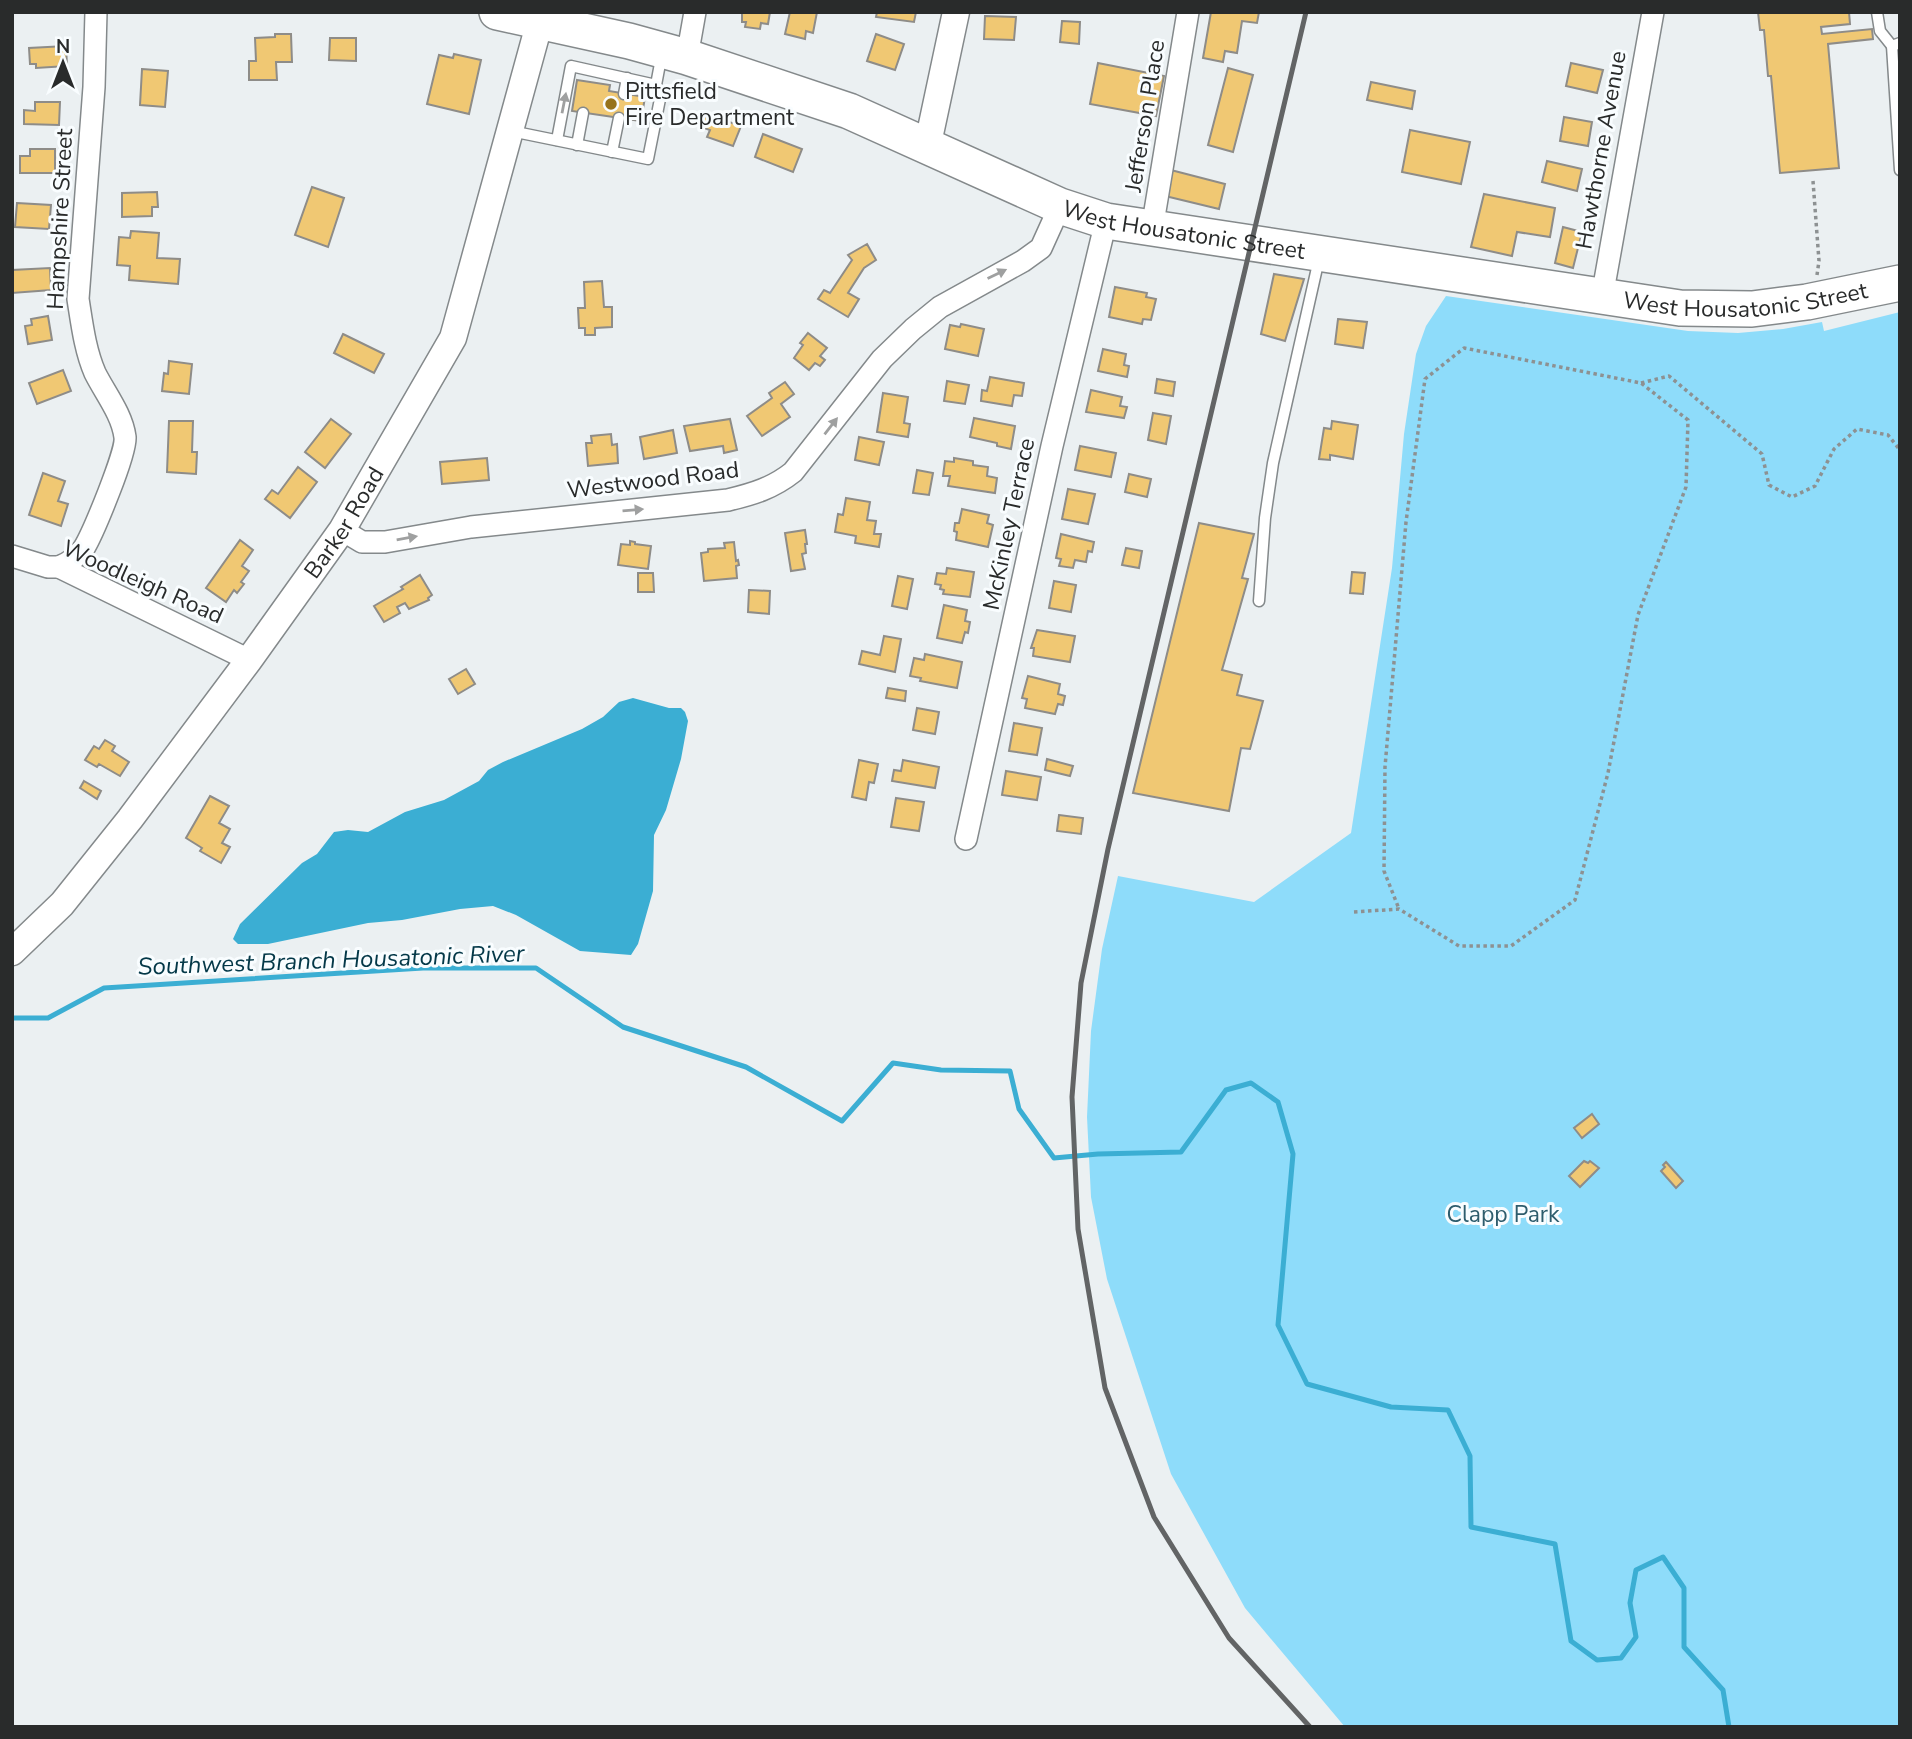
<svg xmlns="http://www.w3.org/2000/svg" width="1912" height="1739" font-family="'Nunito Sans',sans-serif">
<rect width="100%" height="100%" fill="#ebf0f2"/>
<polygon fill="#8edcfa" points="1446,296 1688,331 1738,333 1783,329 1822,322 1824,331 1900,312 1900,1727 1345,1727 1245,1608 1171,1474 1107,1279 1091,1197 1087,1117 1091,1031 1102,949 1118,876 1254,902 1351,833 1392,568 1404,434 1416,354 1426,326"/>
<polygon fill="#3baed3" points="633,698 669,708 681,708 685,712 688,721 681,759 666,810 654,835 653,891 638,944 631,955 580,951 516,915 493,906 460,909 402,920 368,923 268,944 238,944 233,939 240,924 302,863 317,854 334,832 348,830 368,832 405,812 444,800 479,781 488,770 503,762 582,729 603,717 619,702"/>
<g fill="none" stroke-linecap="round" stroke-linejoin="round">
<polyline stroke="#3baed3" stroke-width="5" points="12,1018 48,1018 104,988 423,968 536,968 623,1027 746,1067 842,1121 893,1063 941,1070 1010,1071 1019,1109 1054,1158 1098,1154 1181,1152 1226,1090 1251,1083 1278,1102 1293,1154 1278,1325 1307,1384 1391,1407 1448,1410 1470,1456 1471,1527 1555,1544 1571,1641 1597,1660 1621,1658 1636,1637 1630,1603 1636,1570 1663,1557 1684,1588 1684,1647 1723,1690 1729,1727"/>
</g>
<g fill="#f0c873" stroke="#8e8c88" stroke-width="2">
<polygon points="742,12 770,12 768,24 761,23 760,29 745,27 746,22 742,22"/>
<polygon points="790,12 817,12 813,33 806,31 805,39 785,34"/>
<polygon points="877,12 916,12 914,22 876,17"/>
<polygon points="1211,12 1259,12 1257,23 1242,21 1237,53 1225,51 1223,62 1203,58"/>
<polygon points="1758,12 1849,12 1850,24 1821,27 1822,34 1872,29 1873,39 1828,44 1839,168 1780,173 1771,76 1768,76 1764,30 1760,30"/>
<polygon points="985,16 1016,17 1014,40 984,39"/>
<polygon points="1062,21 1080,22 1079,44 1060,42"/>
<polygon points="275,34 291,34 292,62 276,62 277,80 249,80 249,61 256,61 255,38 275,37"/>
<polygon points="876,34 904,44 895,70 867,61"/>
<polygon points="330,38 356,38 356,61 329,60"/>
<polygon points="66,46 67,66 36,68 36,64 30,64 29,48"/>
<polygon points="454,54 481,60 469,114 427,104 439,55 453,58"/>
<polygon points="1098,63 1164,76 1156,116 1090,104"/>
<polygon points="1571,63 1603,70 1597,93 1566,86"/>
<polygon points="1228,68 1253,75 1233,152 1208,145"/>
<polygon points="142,69 168,71 165,107 140,105"/>
<polygon points="577,80 610,85 609,91 645,97 641,121 572,111"/>
<polygon points="1371,82 1415,91 1412,109 1367,100"/>
<polygon points="35,102 60,102 59,125 24,124 24,110 35,111"/>
<polygon points="705,116 714,119 715,117 741,126 733,146 707,137 710,130 701,127"/>
<polygon points="1564,117 1592,122 1588,146 1560,141"/>
<polygon points="1410,130 1470,142 1461,184 1402,172"/>
<polygon points="763,134 802,149 793,172 755,157"/>
<polygon points="30,149 55,149 55,173 20,173 20,156 30,156"/>
<polygon points="1547,161 1582,169 1577,191 1542,182"/>
<polygon points="1167,169 1225,184 1219,209 1161,195"/>
<polygon points="312,187 344,198 328,247 295,235"/>
<polygon points="157,192 158,207 152,207 152,216 122,217 122,193"/>
<polygon points="1484,194 1555,208 1550,237 1517,232 1512,256 1471,247"/>
<polygon points="17,203 51,205 49,229 15,227"/>
<polygon points="1563,227 1582,232 1573,268 1555,263"/>
<polygon points="131,231 159,233 157,258 180,259 178,284 129,280 130,266 117,265 119,237 130,238"/>
<polygon points="867,244 876,260 864,268 848,293 859,299 848,317 818,299 824,290 830,293 852,260 848,255"/>
<polygon points="50,268 51,290 12,293 12,270"/>
<polygon points="1274,274 1304,279 1285,341 1261,334"/>
<polygon points="602,281 604,307 612,307 612,327 595,328 595,335 585,335 585,328 579,328 578,308 585,308 584,282"/>
<polygon points="1115,287 1147,293 1146,297 1156,299 1151,320 1143,319 1142,324 1109,317"/>
<polygon points="48,316 52,340 28,344 25,326 32,325 31,319"/>
<polygon points="1338,319 1367,322 1363,348 1335,344"/>
<polygon points="961,324 984,329 978,356 945,349 950,325 960,327"/>
<polygon points="808,333 827,348 820,356 825,360 820,366 815,363 809,370 794,358 803,345 800,343"/>
<polygon points="343,334 384,354 374,373 334,353"/>
<polygon points="1103,349 1126,354 1124,365 1129,366 1127,377 1098,371"/>
<polygon points="169,361 192,364 189,394 162,391 164,373 168,374"/>
<polygon points="63,370 71,391 37,404 29,383"/>
<polygon points="990,377 1024,383 1022,396 1014,395 1012,406 981,401 982,390 987,391"/>
<polygon points="1157,379 1175,382 1173,396 1155,393"/>
<polygon points="947,381 969,385 965,404 944,401"/>
<polygon points="785,382 794,394 781,404 790,417 762,436 747,416 772,398 769,393"/>
<polygon points="1091,390 1122,397 1120,406 1127,407 1124,418 1086,412"/>
<polygon points="883,393 908,397 904,423 910,424 908,437 877,432"/>
<polygon points="1153,413 1171,416 1166,444 1148,440"/>
<polygon points="974,418 1015,426 1011,449 997,446 997,443 970,437"/>
<polygon points="331,419 351,434 325,468 305,452"/>
<polygon points="730,419 737,450 724,453 723,446 690,451 684,426"/>
<polygon points="169,421 193,421 192,452 197,452 196,474 167,472"/>
<polygon points="1332,421 1358,425 1353,459 1330,455 1330,460 1319,459 1324,428 1331,429"/>
<polygon points="673,430 677,453 644,459 640,437"/>
<polygon points="611,434 612,445 617,444 618,463 588,466 586,443 592,443 591,436"/>
<polygon points="859,437 884,442 879,465 855,460"/>
<polygon points="1080,446 1116,453 1111,477 1075,470"/>
<polygon points="487,458 489,480 442,484 440,462"/>
<polygon points="954,458 973,461 973,465 988,467 987,476 997,478 995,493 948,486 950,476 943,476 945,461 954,462"/>
<polygon points="298,467 317,482 290,518 265,499 272,490 278,494"/>
<polygon points="917,470 933,473 929,495 913,493"/>
<polygon points="43,473 65,481 58,501 68,504 61,526 29,515"/>
<polygon points="1129,474 1151,479 1147,497 1125,492"/>
<polygon points="1068,489 1095,494 1088,524 1062,519"/>
<polygon points="846,498 870,502 867,520 876,521 874,534 881,534 879,547 855,543 856,536 835,532 838,514 843,515"/>
<polygon points="962,509 989,515 987,523 993,525 988,547 956,540 957,532 954,531 955,523 959,523"/>
<polygon points="1199,523 1254,534 1242,578 1248,579 1222,670 1242,675 1237,695 1263,701 1250,749 1241,748 1229,811 1133,793"/>
<polygon points="805,530 807,544 805,544 806,553 802,554 805,569 791,571 785,533"/>
<polygon points="1061,534 1094,542 1092,552 1088,551 1086,562 1075,560 1073,568 1059,566 1061,559 1056,558"/>
<polygon points="240,540 253,550 242,566 249,571 241,582 244,584 237,593 234,590 226,602 206,588"/>
<polygon points="630,541 635,542 635,544 651,546 648,569 618,565 621,544 630,545"/>
<polygon points="734,542 736,561 738,560 739,565 736,566 737,578 704,581 701,553 708,552 708,549 725,548 724,543"/>
<polygon points="1126,548 1142,551 1139,568 1122,565"/>
<polygon points="947,568 974,572 970,597 943,594 944,590 940,589 941,585 935,584 937,573 946,574"/>
<polygon points="1352,572 1365,573 1363,594 1350,593"/>
<polygon points="638,573 653,573 654,592 638,592"/>
<polygon points="420,575 432,595 428,598 429,600 409,609 405,603 397,607 400,613 384,622 374,606 403,589 401,587"/>
<polygon points="898,576 913,579 907,609 892,606"/>
<polygon points="1054,581 1076,585 1071,612 1049,608"/>
<polygon points="749,590 770,591 769,614 748,612"/>
<polygon points="944,605 967,610 965,621 970,622 968,633 965,632 962,643 937,638"/>
<polygon points="1037,630 1075,636 1070,662 1033,656 1034,648 1031,648"/>
<polygon points="884,636 901,639 895,672 859,664 862,651 880,655"/>
<polygon points="925,654 962,662 957,688 920,681 921,678 910,676 914,658 924,660"/>
<polygon points="466,669 475,684 458,694 449,679"/>
<polygon points="1028,676 1060,684 1058,694 1065,696 1063,705 1058,704 1055,714 1025,708 1027,699 1022,698"/>
<polygon points="888,688 906,691 905,701 886,698"/>
<polygon points="917,708 939,712 935,734 913,730"/>
<polygon points="1014,723 1042,728 1037,755 1009,751"/>
<polygon points="105,740 115,746 112,751 129,762 120,776 99,764 97,767 85,760 94,746 99,749"/>
<polygon points="1047,759 1073,766 1070,776 1045,770"/>
<polygon points="859,760 878,764 874,783 869,782 866,800 852,797"/>
<polygon points="903,760 939,767 935,788 892,781 894,770 901,771"/>
<polygon points="1006,771 1041,777 1037,800 1002,795"/>
<polygon points="84,781 101,791 97,799 80,788"/>
<polygon points="210,796 229,806 219,823 230,829 222,843 230,847 221,863 200,851 202,848 186,838"/>
<polygon points="896,798 924,802 919,831 891,827"/>
<polygon points="1059,815 1083,818 1081,834 1057,831"/>
<polygon points="1592,1114 1599,1124 1582,1138 1574,1128"/>
<polygon points="1584,1161 1588,1163 1590,1161 1599,1168 1580,1187 1569,1176"/>
<polygon points="1666,1162 1683,1181 1676,1188 1661,1171 1665,1167 1663,1165"/>
</g>
<g fill="none" stroke-linecap="round" stroke-linejoin="round">
<g stroke="#84898b" stroke-width="13">
<g id="service">
<polyline points="1877,12 1880,31 1892,46"/>
<polyline points="1900,43 1892,46 1900,170"/>
<polyline points="624,94 627,78"/>
<polyline points="511,131 648,159 660,99 656,85 662,53"/>
<polyline points="557,140 571,66 656,85"/>
<polyline points="577,145 583,113"/>
<polyline points="612,152 619,118"/>
<polyline points="1259,601 1265,518 1273,463 1319,259"/>
</g>
</g>
<g stroke="#84898b" stroke-width="24">
<g id="minor">
<polyline points="687,57 695,12"/>
<polyline points="1152,229 1188,12"/>
<polyline points="1602,297 1653,12"/>
<path d="M342,530L362,542H385L471,527L728,500C753,494 773,488 793,472L882,359L913,329L940,307L1023,261L1041,248L1060,206"/>
<polyline points="12,556 48,567 59,567 249,660"/>
<path d="M59,567C69,563 77,557 84,548C93,533 127,452 125,437C122,414 105,393 95,373C85,350 82,324 78,299L94,87L96,12"/>
<polyline points="966,839 1052,446 1106,221"/>
</g>
</g>
<g stroke="#84898b" stroke-width="29">
<g id="tertiary">
<polyline points="927,148 956,12"/>
<path id="s1" d="M12,952L62,904L130,819L249,660L342,530L453,338L540,21"/>
</g>
</g>
<g stroke="#84898b" stroke-width="38">
<g id="trunk">
<path id="s2" d="M497,12L629,41L687,57L849,111L1060,206L1106,221L1680,308L1752,309L1807,302L1900,283"/>
</g>
</g>
<g stroke="#8d9192" stroke-width="3.5" stroke-dasharray="3.5 3.5" stroke-linecap="butt">
<polyline points="1813,181 1819,261 1817,275"/>
<polyline points="1641,383 1669,376 1762,454 1769,485 1792,497 1815,486 1834,449 1857,429 1888,435 1900,450"/>
<polyline points="1354,912 1399,909 1459,946 1511,946 1575,900 1608,773 1638,615 1686,487 1688,420 1641,383 1464,348 1425,379 1406,522 1385,767 1384,871 1399,909"/>
</g>
<use href="#service" stroke="#fff" stroke-width="10"/>
<use href="#minor" stroke="#fff" stroke-width="21"/>
<use href="#tertiary" stroke="#fff" stroke-width="26"/>
<use href="#trunk" stroke="#fff" stroke-width="35"/>
<polyline stroke="#626465" stroke-width="5" points="1306,12 1108,849 1081,983 1072,1097 1078,1229 1105,1388 1154,1517 1229,1638 1310,1727"/>
</g>
<defs><path id="oneway-solid" d="M-6-.8H1V-3.2L6.5 0L1 3.2V.8H-6Z" transform="scale(1.75)"/></defs>
<g fill="#9fa0a0">
<use href="#oneway-solid" transform="translate(564 103) rotate(-79)"/>
<use href="#oneway-solid" transform="translate(997 274) rotate(-26)"/>
<use href="#oneway-solid" transform="translate(831 426) rotate(-52)"/>
<use href="#oneway-solid" transform="translate(633 510) rotate(-5)"/>
<use href="#oneway-solid" transform="translate(407 538) rotate(-10)"/>
</g>
<circle fill="#96731c" stroke="#f9fdff" stroke-width="2.5" cx="611" cy="104" r="7"/>
<g text-anchor="middle" dominant-baseline="central" stroke-width="6" stroke-linejoin="round" paint-order="stroke">
<g font-size="23" fill="#292b2b" stroke="#f9fdff" text-anchor="start">
<text x="625" y="91">Pittsfield<tspan x="625" dy="26">Fire Department</tspan></text>
</g>
<g font-size="23" fill="#292b2b" stroke="#f9fdff">
<text transform="translate(1145 116) rotate(-81)">Jefferson Place</text>
<text transform="translate(1601 150) rotate(-80)">Hawthorne Avenue</text>
<text transform="translate(60 219) rotate(-87)">Hampshire Street</text>
<text stroke="none"><textPath href="#s2" startOffset="724">West Housatonic Street</textPath></text>
<text stroke="none"><textPath href="#s2" startOffset="1292">West Housatonic Street</textPath></text>
<text transform="translate(653 480) rotate(-7)">Westwood Road</text>
<text stroke="none"><textPath href="#s1" startOffset="544">Barker Road</textPath></text>
<text transform="translate(1009 524) rotate(-78)">McKinley Terrace</text>
<text transform="translate(143 582) rotate(24)">Woodleigh Road</text>
</g>
<g font-size="23" fill="#2e5d6d" stroke="#f9fdff">
<text x="1503" y="1214">Clapp Park</text>
</g>
<g font-size="24" font-style="italic" fill="#043848" stroke="#f9fdff">
<text transform="translate(331 960) rotate(-2)">Southwest Branch Housatonic River</text>
</g>
</g>
<rect width="1912" height="1739" fill="none" stroke="#292b2b" stroke-width="28"/>
<g transform="translate(63 63)" stroke="#f9fdff" stroke-width="5" paint-order="stroke">
<path d="M0-5L12 26L0 18L-12 26Z" fill="#292b2b"/>
<text y="-10" font-size="19" font-weight="bold" text-anchor="middle" fill="#292b2b">N</text>
</g>
</svg>
